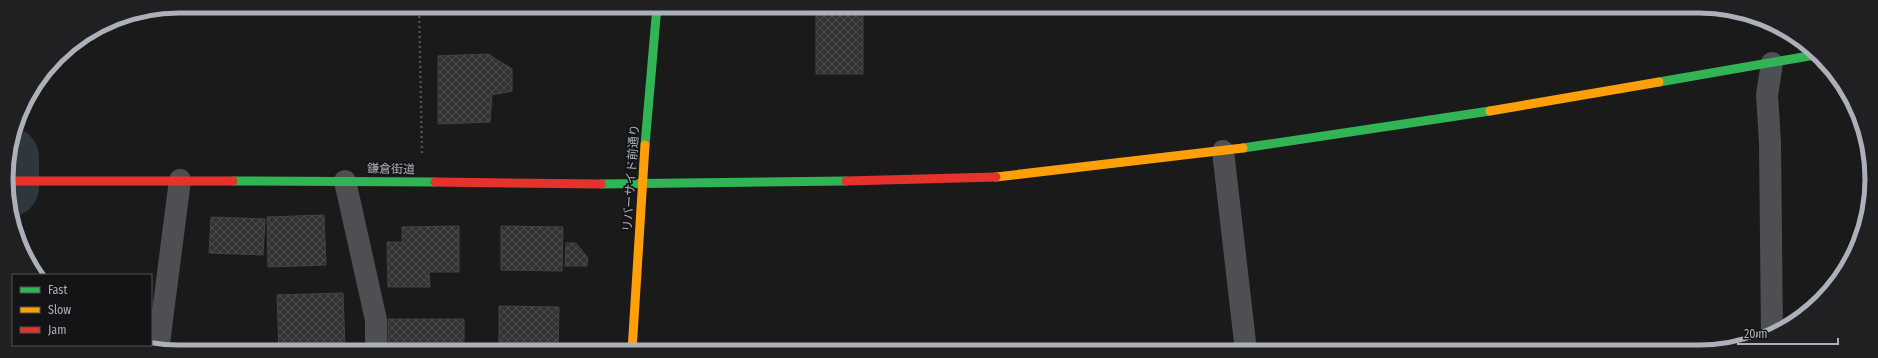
<svg xmlns="http://www.w3.org/2000/svg" width="1878" height="358" font-family="'Fira Sans Condensed','Noto Sans JP',sans-serif">
<defs>
<pattern id="building-cross-hatch" width="8" height="8" patternUnits="userSpaceOnUse"><rect width="8" height="8" fill="#333334"/><path d="M0 0l8 8M0 8l8-8" fill="none" stroke="#4e4e4f"/></pattern>
</defs>
<rect width="100%" height="100%" fill="#1a1a1a"/>
<g fill="none" stroke-linecap="round" stroke-linejoin="round">
<polyline stroke="#30363d" stroke-width="60" points="9,157 9,187"/>
</g>
<g fill="url(#building-cross-hatch)" stroke="#424346">
<rect x="816" y="8" width="47" height="66"/>
<polygon points="488,54 512,69 512,91 492,95 490,122 438,124 438,56"/>
<polygon points="324,215 326,265 268,267 267,217"/>
<polygon points="211,217 265,219 263,255 209,253"/>
<polygon points="459,226 459,272 429,272 430,287 388,287 387,242 402,242 402,227"/>
<polygon points="501,226 563,227 562,271 501,270"/>
<polygon points="566,243 576,243 588,258 587,266 565,266"/>
<polygon points="343,293 345,349 279,351 277,295"/>
<polygon points="499,306 559,307 558,351 499,351"/>
<polygon points="388,319 464,319 464,351 388,350"/>
</g>
<g fill="none" stroke-linecap="round" stroke-linejoin="round">
<polyline stroke="#505153" stroke-width="2.5" stroke-dasharray="2 3" stroke-linecap="butt" points="419,6 422,153"/>
<g stroke="#4e4f52" stroke-width="22">
<polyline points="1772,63 1767,95 1770,142 1772,335"/>
<polyline points="1223,151 1246,351"/>
<polyline points="345,181 376,320 376,351"/>
<polyline points="158,351 180,180"/>
</g>
<g stroke="#30b455" stroke-width="9">
<polyline points="1659,82 1815,55"/>
<polyline points="645,145 657,6"/>
<polyline points="1243,148 1490,111"/>
<polyline points="233,181 435,182"/>
<polyline points="601,184 846,181"/>
</g>
<g stroke="#ff9f0a" stroke-width="9">
<polyline points="1490,111 1659,82"/>
<polyline points="996,177 1243,148"/>
<polyline points="632,351 645,145"/>
</g>
<g stroke="#e5322d" stroke-width="9">
<polyline points="8,181 233,181"/>
<polyline points="846,181 996,177"/>
<polyline points="435,182 601,184"/>
</g>
</g>
<g text-anchor="middle" dominant-baseline="central" stroke-width="3.5" stroke-linejoin="round" paint-order="stroke">
<g font-size="12" fill="#acb0b9" stroke="#141416">
<text transform="translate(391 169) rotate(1)">鎌倉街道</text>
<text transform="translate(631 178) rotate(-86)">リバーサイド前通り</text>
</g>
</g>
<path d="M0 0H1878V358H0ZM179 13H1699A166 166 0 0 1 1865 179V179A166 166 0 0 1 1699 345H179A166 166 0 0 1 13 179V179A166 166 0 0 1 179 13Z" fill="#202023" fill-rule="evenodd"/>
<path fill="none" stroke="#acb0b9" stroke-width="5" d="M179 13H1699A166 166 0 0 1 1865 179V179A166 166 0 0 1 1699 345H179A166 166 0 0 1 13 179V179A166 166 0 0 1 179 13Z"/>
<rect x="12" y="274" width="140" height="72" fill="#141416" stroke="#515257"/>
<rect x="20" y="287" width="20" height="6" fill="#30b455" stroke="#515257"/>
<text x="48" y="294" font-size="12" fill="#acb0b9">Fast</text>
<rect x="20" y="307" width="20" height="6" fill="#ff9f0a" stroke="#515257"/>
<text x="48" y="314" font-size="12" fill="#acb0b9">Slow</text>
<rect x="20" y="327" width="20" height="6" fill="#e5322d" stroke="#515257"/>
<text x="48" y="334" font-size="12" fill="#acb0b9">Jam</text>
<path d="M1738 338v6h100v-6" fill="none" stroke="#acb0b9" stroke-width="2"/>
<text x="1744" y="338" font-size="12" fill="#acb0b9" stroke="#141416" stroke-width="3" paint-order="stroke">20 m</text>
</svg>
